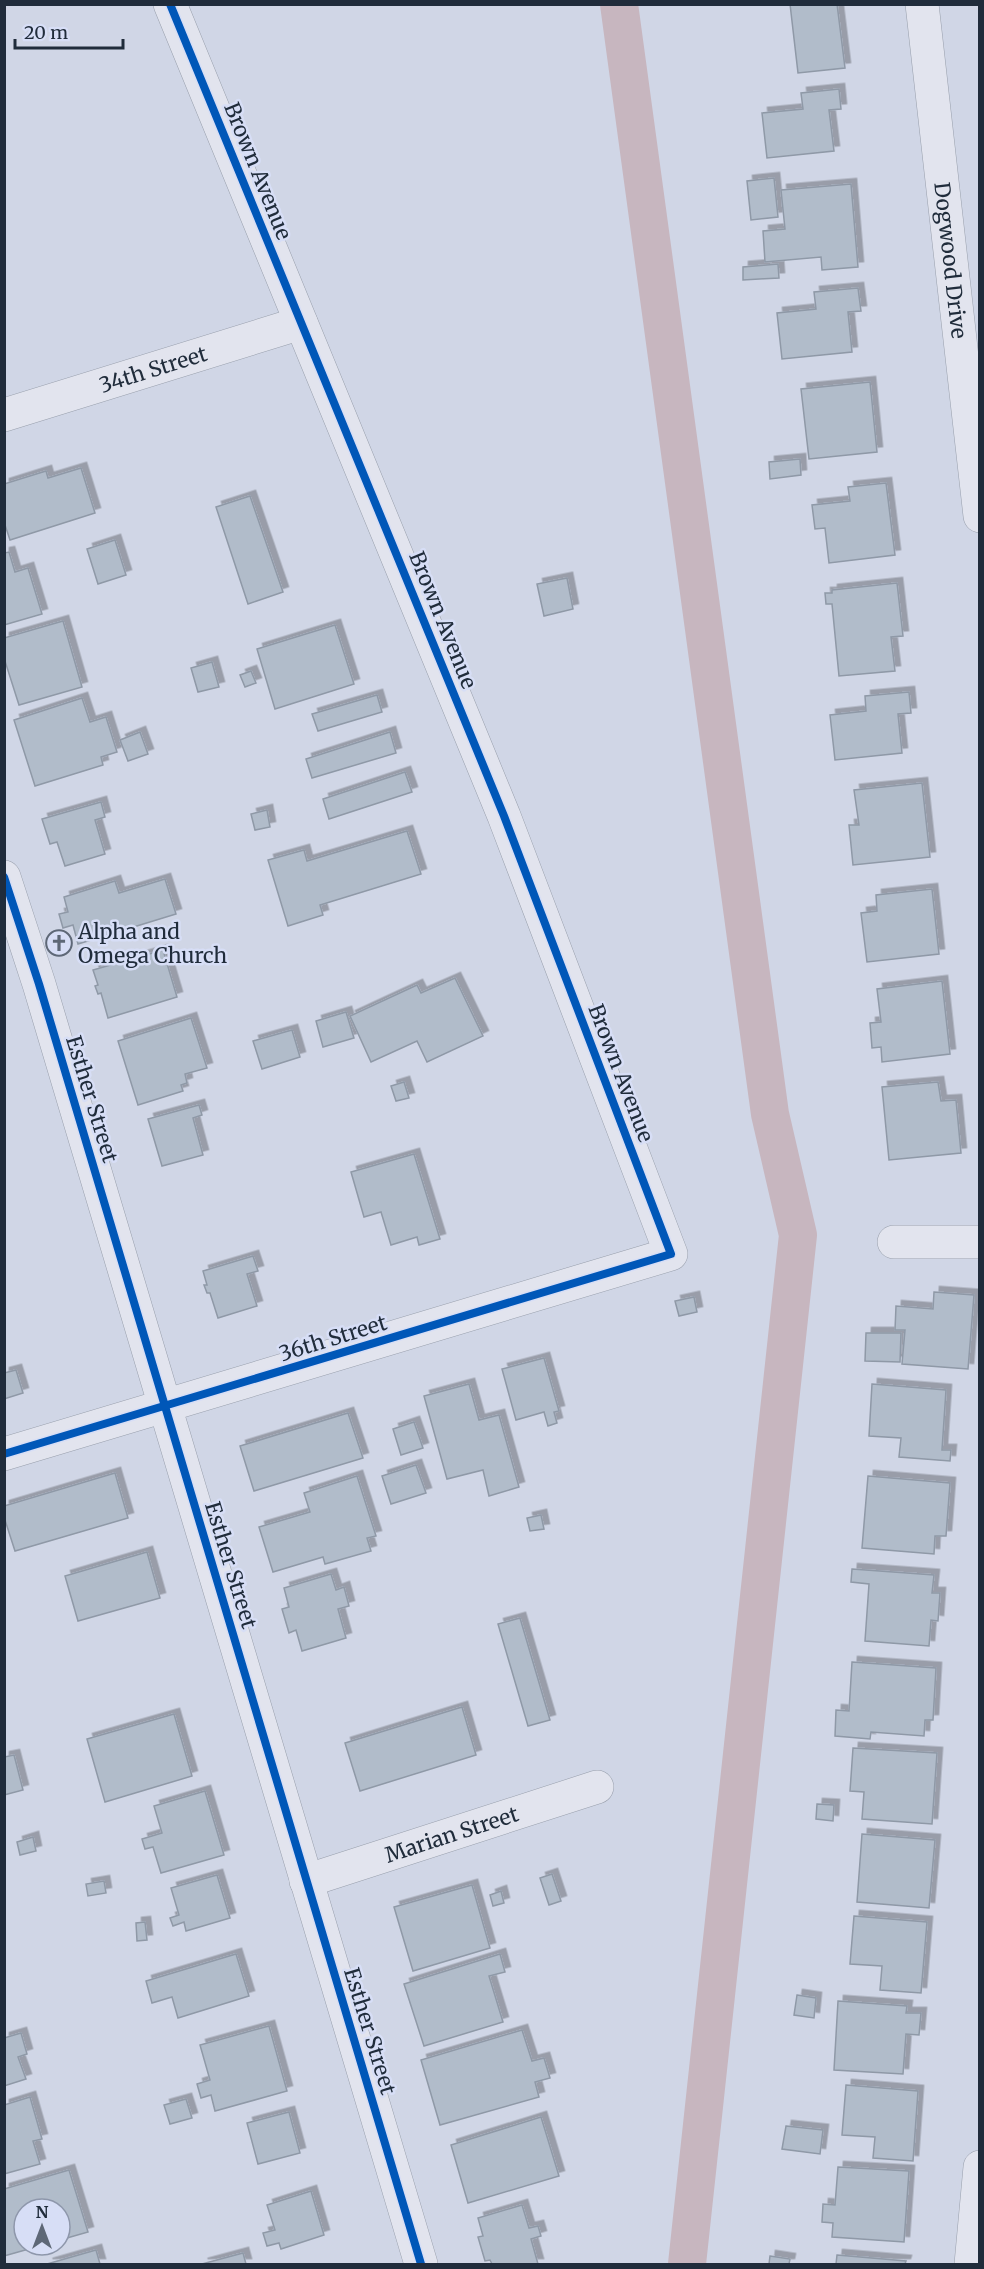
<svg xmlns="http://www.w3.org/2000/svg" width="984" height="2269" font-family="Merriweather,serif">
<defs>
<filter id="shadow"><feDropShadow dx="5.5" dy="-5.5" stdDeviation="0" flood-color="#0004"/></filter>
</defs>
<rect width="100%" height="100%" fill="#d0d6e6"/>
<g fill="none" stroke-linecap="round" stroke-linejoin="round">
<polyline stroke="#c7b6bf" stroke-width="38" points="619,4 770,1114 798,1235 687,2264"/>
</g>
<g fill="#b1bcca" stroke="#8f99a7" stroke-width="1.5" filter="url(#shadow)">
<polygon points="790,4 837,4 845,68 798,73"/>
<polygon points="839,89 841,109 829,110 834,151 767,158 762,113 803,109 801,93"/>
<polygon points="774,178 778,217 751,220 747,181"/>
<polygon points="851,184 858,267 822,270 821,257 765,262 763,231 785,229 781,190"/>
<polygon points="778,264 779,278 743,280 743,267"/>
<polygon points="858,288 861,311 848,312 852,352 782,359 777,313 816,309 814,292"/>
<polygon points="870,382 877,452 809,459 801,389"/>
<polygon points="800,459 801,475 770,479 769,462"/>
<polygon points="81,468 95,513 10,540 4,522 4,484 46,471 48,478"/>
<polygon points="886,483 895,555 829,563 825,528 815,529 812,505 850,501 848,487"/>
<polygon points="250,496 283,592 248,604 216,507"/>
<polygon points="115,540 126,575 98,584 87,549"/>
<polygon points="9,552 15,572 28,568 42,614 4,625 4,553"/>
<polygon points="567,578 573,609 544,616 537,584"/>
<polygon points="897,583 903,636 891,637 895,671 839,676 832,604 826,604 825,593 832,593 832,590"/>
<polygon points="63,621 82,687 19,705 4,658 4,638"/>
<polygon points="335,625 354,684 275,709 257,649"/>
<polygon points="212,662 219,687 198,692 191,668"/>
<polygon points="251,671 256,683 245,687 240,675"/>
<polygon points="909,692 911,713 898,714 902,753 835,760 830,715 866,711 865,696"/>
<polygon points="377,695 382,712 318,731 312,714"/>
<polygon points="82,698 90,722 106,717 117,752 101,757 103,765 35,786 14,720"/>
<polygon points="140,732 148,754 128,761 120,740"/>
<polygon points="390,732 396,753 312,778 306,759"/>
<polygon points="405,772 412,792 329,819 323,799"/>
<polygon points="922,783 930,857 853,865 849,825 859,825 854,790"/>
<polygon points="101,802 105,817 95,820 105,854 65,866 57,842 50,844 42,819"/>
<polygon points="267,810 270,827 255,830 251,814"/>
<polygon points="407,831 421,874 320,905 323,915 288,926 268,860 304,850 307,861"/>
<polygon points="165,879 176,914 78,944 73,925 63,928 59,914 68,912 64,897 115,881 119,893"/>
<polygon points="932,889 939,954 867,962 861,913 877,911 876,895"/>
<polygon points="163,950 177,997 108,1018 101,993 98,994 95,986 98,985 93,970"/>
<polygon points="455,978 483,1036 427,1062 417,1041 371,1062 350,1016 417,985 421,993"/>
<polygon points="942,981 950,1054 882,1062 881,1047 872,1048 870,1023 881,1022 877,989"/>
<polygon points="346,1012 354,1038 323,1047 316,1021"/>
<polygon points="191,1018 207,1068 185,1074 187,1083 181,1085 183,1091 138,1105 118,1041"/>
<polygon points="292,1030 300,1057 262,1069 253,1041"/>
<polygon points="404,1082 409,1098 396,1101 391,1086"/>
<polygon points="938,1082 941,1101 956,1100 961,1153 889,1160 882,1087"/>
<polygon points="199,1105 202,1115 193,1118 203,1155 162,1166 148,1119"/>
<polygon points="414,1154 440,1239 419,1245 417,1237 391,1245 381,1212 364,1217 351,1172"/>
<polygon points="253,1256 258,1271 247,1274 257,1306 218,1318 210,1293 207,1293 204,1285 207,1285 203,1271"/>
<polygon points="934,1292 974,1295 968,1369 902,1364 905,1330 895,1330 896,1306 933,1309"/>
<polygon points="694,1297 697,1312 679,1316 675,1301"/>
<polygon points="866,1333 901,1333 900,1362 865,1361"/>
<polygon points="544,1358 559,1411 554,1412 557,1423 548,1426 544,1412 516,1420 502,1369"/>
<polygon points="16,1370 23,1393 4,1399 4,1373"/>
<polygon points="469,1384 479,1420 499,1415 519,1487 489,1496 483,1470 447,1479 424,1396"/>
<polygon points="872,1384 946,1390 942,1450 951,1450 950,1461 899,1457 901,1438 869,1436"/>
<polygon points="348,1413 363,1458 254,1491 240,1446"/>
<polygon points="414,1422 423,1448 401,1455 393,1429"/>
<polygon points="416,1465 426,1493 391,1504 382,1476"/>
<polygon points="115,1473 128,1518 15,1551 4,1517 4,1506"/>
<polygon points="357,1476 376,1536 367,1538 371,1551 325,1564 323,1557 273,1572 259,1527 310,1512 304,1493"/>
<polygon points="868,1476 950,1483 946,1536 935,1536 934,1554 862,1548"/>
<polygon points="541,1515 544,1529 530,1531 527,1518"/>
<polygon points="147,1552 160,1598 78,1621 65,1576"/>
<polygon points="852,1569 934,1575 932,1593 940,1593 938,1621 931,1620 929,1646 865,1641 869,1584 851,1582"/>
<polygon points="331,1574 336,1590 344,1587 349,1606 338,1609 346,1638 302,1651 296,1630 289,1633 282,1609 289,1607 284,1588"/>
<polygon points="520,1618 550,1720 528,1726 498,1624"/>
<polygon points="852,1662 936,1668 933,1720 925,1720 924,1736 871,1732 870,1739 835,1736 836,1710 849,1711"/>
<polygon points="462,1707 476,1755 360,1791 345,1743"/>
<polygon points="174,1714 192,1776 105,1802 87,1739"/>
<polygon points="853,1748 937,1753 932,1824 862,1819 864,1792 850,1791"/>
<polygon points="14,1755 23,1790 4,1795 4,1757"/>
<polygon points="205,1791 224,1855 161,1873 153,1847 145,1849 142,1839 162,1833 154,1806"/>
<polygon points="817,1804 834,1805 833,1821 816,1819"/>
<polygon points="862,1834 935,1840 929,1908 857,1902"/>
<polygon points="33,1837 36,1851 20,1855 17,1842"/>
<polygon points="552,1874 561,1901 549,1905 540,1878"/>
<polygon points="217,1875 230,1918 186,1931 184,1922 173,1926 170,1918 179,1915 171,1888"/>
<polygon points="104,1881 106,1893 88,1896 86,1884"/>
<polygon points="472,1885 490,1948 413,1971 394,1907"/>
<polygon points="501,1891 504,1903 493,1906 490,1895"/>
<polygon points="854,1916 927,1922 921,1993 880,1990 882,1966 850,1964"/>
<polygon points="145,1922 147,1940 137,1941 136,1923"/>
<polygon points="236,1954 249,1996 178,2018 172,1997 152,2003 146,1981"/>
<polygon points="500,1954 505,1972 489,1976 503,2022 424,2046 404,1984"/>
<polygon points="797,1995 816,1998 814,2018 794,2015"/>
<polygon points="838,2001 907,2006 906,2013 921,2013 919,2035 906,2034 903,2074 834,2070"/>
<polygon points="269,2026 287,2091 215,2111 211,2095 201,2098 197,2084 210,2080 200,2045"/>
<polygon points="522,2030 532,2061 544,2058 550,2078 535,2082 539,2097 440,2125 421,2060"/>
<polygon points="21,2033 27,2054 18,2057 26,2079 4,2086 4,2038"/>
<polygon points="846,2085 918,2091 913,2161 873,2158 875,2137 842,2135"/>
<polygon points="30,2097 42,2139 33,2141 40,2164 4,2174 4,2105"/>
<polygon points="186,2099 192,2118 170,2124 164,2105"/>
<polygon points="289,2112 300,2153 258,2164 247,2123"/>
<polygon points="541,2117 559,2176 468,2203 451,2145"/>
<polygon points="786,2126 823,2130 820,2154 782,2149"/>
<polygon points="838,2167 909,2171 904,2242 832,2237 833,2223 822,2222 823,2204 835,2205"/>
<polygon points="69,2170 88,2232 60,2240 60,2209 24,2209 24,2245 43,2245 4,2256 4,2189"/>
<polygon points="311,2191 324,2235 281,2249 279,2243 267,2246 263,2233 275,2230 267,2205"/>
<polygon points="522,2205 529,2228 538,2226 541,2236 531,2239 538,2264 492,2264 490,2260 485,2261 478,2237 483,2236 478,2218"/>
<polygon points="96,2250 100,2264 47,2264"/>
<polygon points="243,2253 246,2264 202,2264"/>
<polygon points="837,2255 906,2261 905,2264 836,2264"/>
<polygon points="770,2256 790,2259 789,2264 769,2264"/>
</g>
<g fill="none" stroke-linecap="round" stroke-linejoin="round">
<g stroke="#989fac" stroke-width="34">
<g id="minor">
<path id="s1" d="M922,4L980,516"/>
<path id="s2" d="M4,415L301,323"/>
<polyline points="4,877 39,984 421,2264"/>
<polyline points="894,1242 980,1242"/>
<polyline points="4,1454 671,1254 504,816 170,4"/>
<path id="s3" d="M306,1881L597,1787"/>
<polyline points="971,2264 980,2167"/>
</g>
</g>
<use href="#minor" stroke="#e2e4ee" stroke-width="33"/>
<g stroke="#d7def6" stroke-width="11">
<g id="cycleway">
<polyline points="4,877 39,984 421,2264"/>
<polyline points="4,1454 671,1254 504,816 170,4"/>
</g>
</g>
<use href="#cycleway" stroke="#0057b8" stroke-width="8"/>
</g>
<defs>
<g id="church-ring" transform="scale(1.35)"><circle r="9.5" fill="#d7def6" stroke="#5e6877" stroke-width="1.5"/><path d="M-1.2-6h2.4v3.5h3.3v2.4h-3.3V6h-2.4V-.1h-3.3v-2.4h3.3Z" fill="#5e6877"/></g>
</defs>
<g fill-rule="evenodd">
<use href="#church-ring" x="59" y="943"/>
</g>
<g text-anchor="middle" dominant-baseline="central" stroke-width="5" stroke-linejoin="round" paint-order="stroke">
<g font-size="21" fill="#202c3b" stroke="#d7def6">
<text transform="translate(258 171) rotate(68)">Brown Avenue</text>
<text stroke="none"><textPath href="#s1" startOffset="258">Dogwood Drive</textPath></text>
<text stroke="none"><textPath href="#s2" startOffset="156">34th Street</textPath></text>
<text transform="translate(443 620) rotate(68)">Brown Avenue</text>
<text transform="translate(621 1073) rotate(69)">Brown Avenue</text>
<text transform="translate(92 1099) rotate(73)">Esther Street</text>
<text transform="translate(333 1338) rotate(-17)">36th Street</text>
<text transform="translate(231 1565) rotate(73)">Esther Street</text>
<text stroke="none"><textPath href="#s3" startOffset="153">Marian Street</textPath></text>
<text transform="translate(370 2031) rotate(73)">Esther Street</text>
</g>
<g font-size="21" fill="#202c3b" stroke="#d7def6" text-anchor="start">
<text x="78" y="931">Alpha and<tspan x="78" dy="24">Omega Church</tspan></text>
</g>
</g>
<rect width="984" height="2269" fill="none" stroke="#202c3b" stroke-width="12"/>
<g transform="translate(42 2227)"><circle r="28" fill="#d7def6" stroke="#8e97ab" stroke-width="1.5"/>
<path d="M0-4.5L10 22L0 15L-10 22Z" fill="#5e6877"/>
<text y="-9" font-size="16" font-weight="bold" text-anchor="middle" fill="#202c3b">N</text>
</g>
<path d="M15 39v9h108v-9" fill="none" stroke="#202c3b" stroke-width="3"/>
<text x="24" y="39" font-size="18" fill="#202c3b" stroke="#d7def6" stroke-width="4.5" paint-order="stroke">20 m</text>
</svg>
